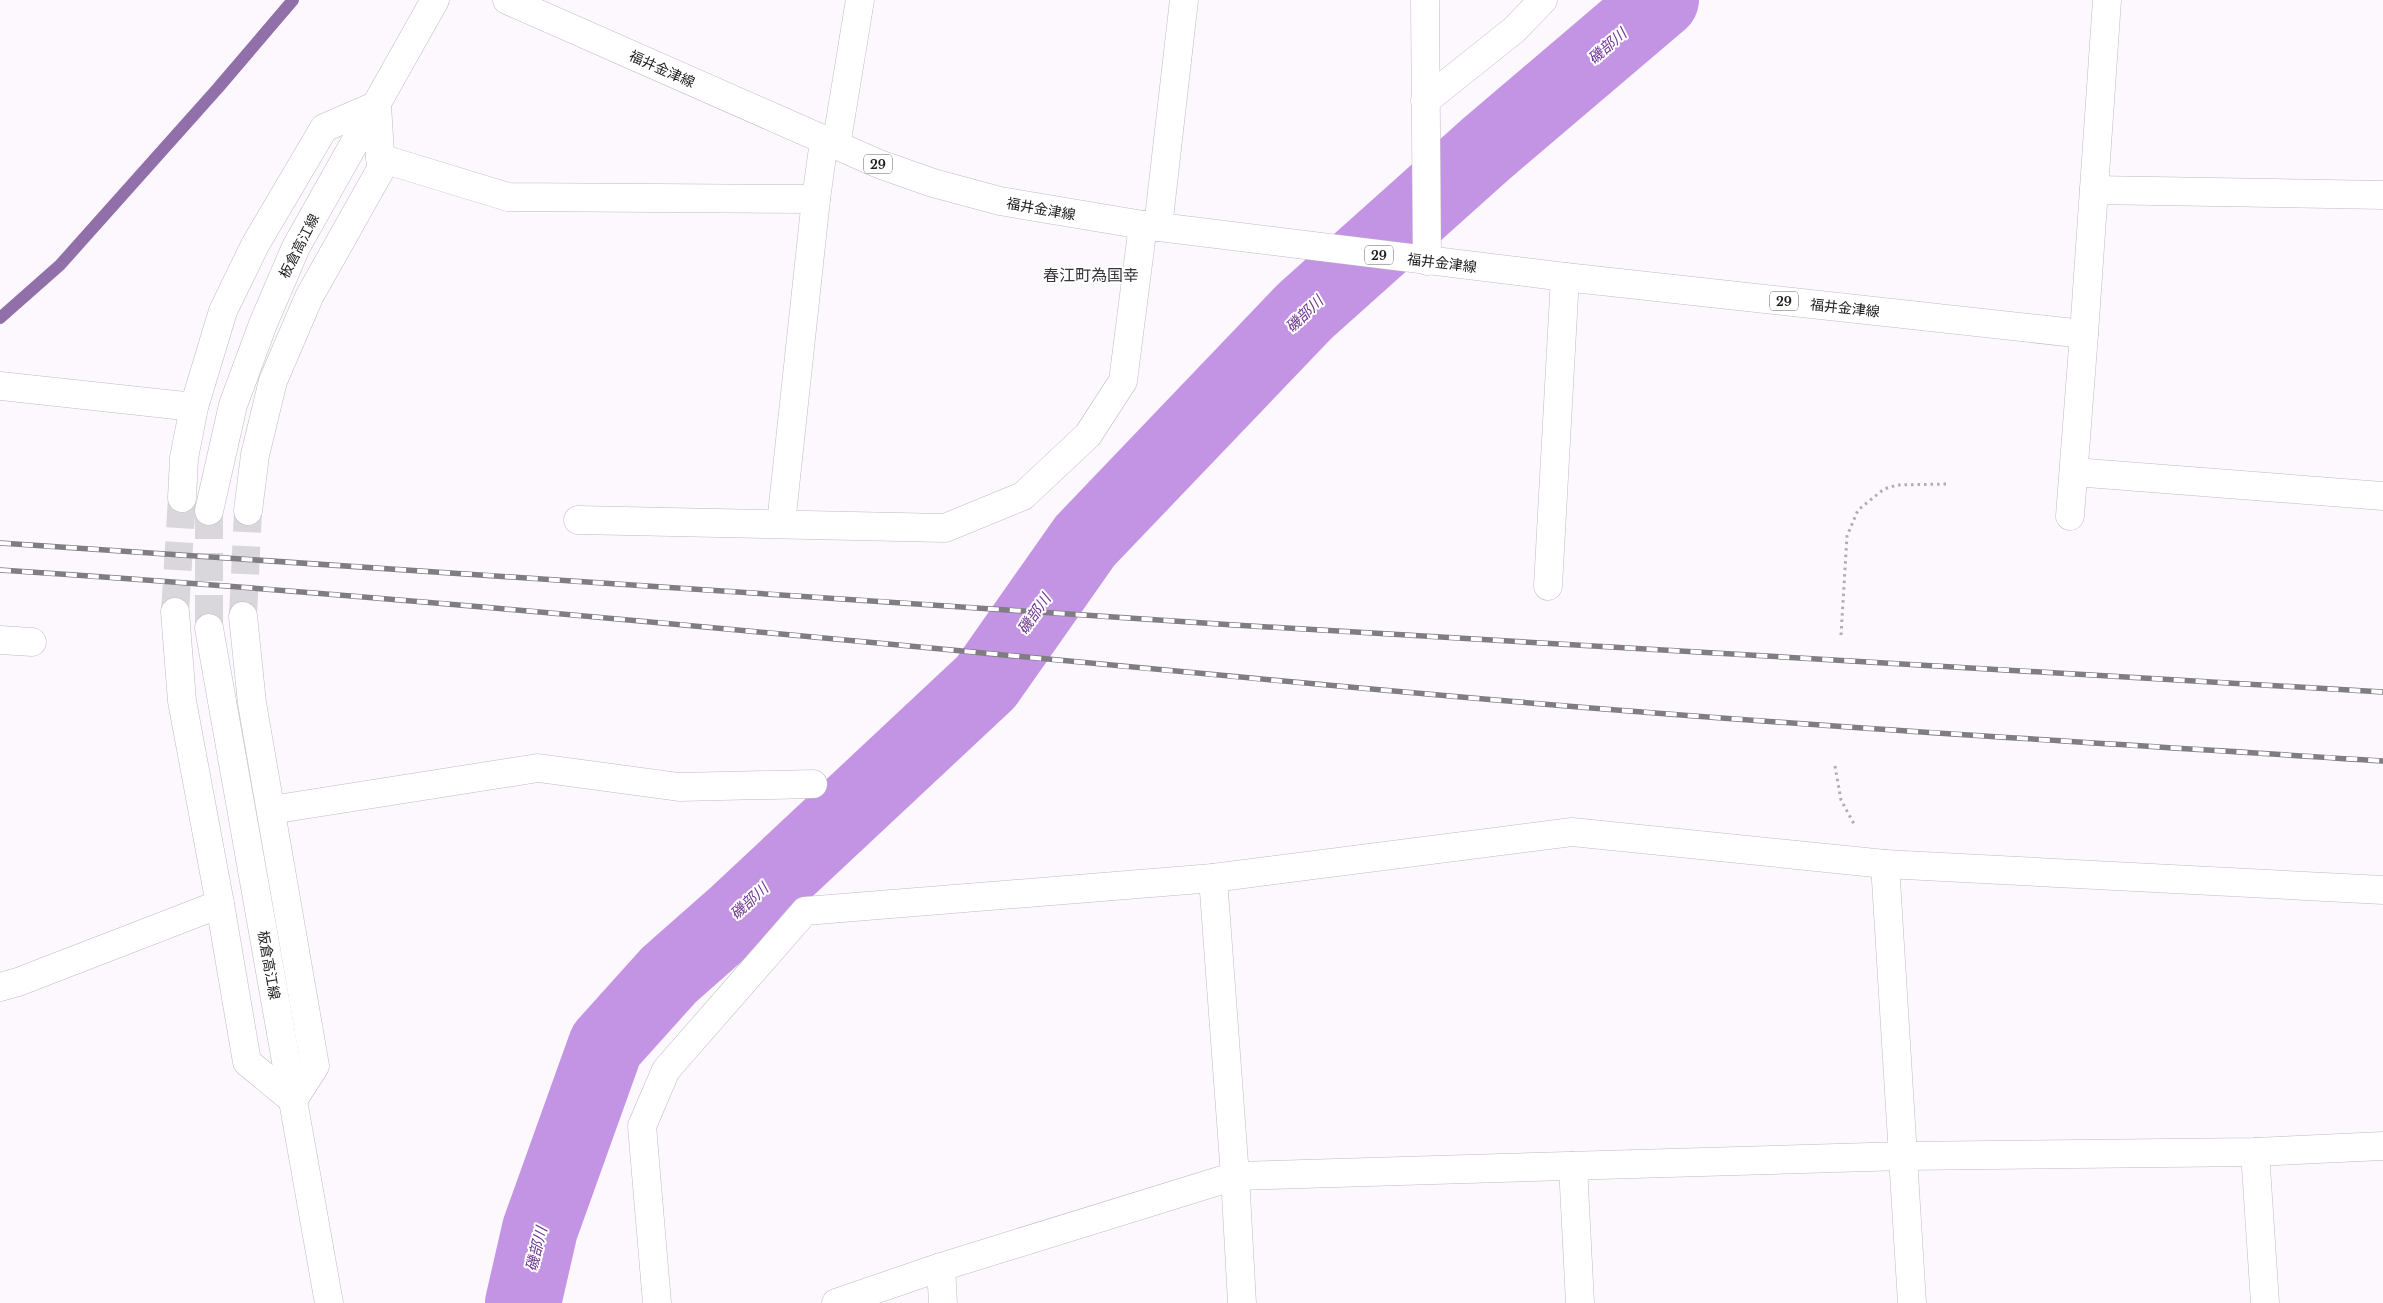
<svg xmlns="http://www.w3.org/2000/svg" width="2383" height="1303" font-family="'Libre Baskerville','Noto Sans JP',serif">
<rect width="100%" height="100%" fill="#fcf8fe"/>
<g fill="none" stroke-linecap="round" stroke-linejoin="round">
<polyline stroke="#9170a9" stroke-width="12" points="0,318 60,265 218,88 293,0"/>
<polyline stroke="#c394e4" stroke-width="76" points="523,1303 540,1229 606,1045 669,975 737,915 986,682 1085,541 1305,311 1486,149 1661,0"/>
<g stroke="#dad7dc" stroke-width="28" stroke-dasharray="28 14" stroke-linecap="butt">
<polyline points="175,612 182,498"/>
<polyline points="243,616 248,511"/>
</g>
<polyline stroke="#dad7dc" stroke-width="28" stroke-dasharray="28 14" stroke-linecap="butt" points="209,511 209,628"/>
<g stroke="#bfbbc3" stroke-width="29">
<g id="minor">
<polyline points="1425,101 1514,30 1543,0"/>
<polyline points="836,146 860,0"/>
<polyline points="380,158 508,197 816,199"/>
<polyline points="1158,227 1184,0"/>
<polyline points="0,386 194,407"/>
<polyline points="2074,472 2383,496"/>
<polyline points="182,498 184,458 194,407 223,311 255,245 324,128 377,105 381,169 309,297 273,381 255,455 248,511"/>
<polyline points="578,520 945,528 1023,496 1088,435 1123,381 1143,225"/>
<polyline points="781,524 816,199 824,141"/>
<polyline points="1548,586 1565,277"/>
<polyline points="175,612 182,701 220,904 247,1062 293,1100 315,1066 252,703 243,616"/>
<polyline points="0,640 32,642"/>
<polyline points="271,810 538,768 679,787 813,784"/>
<polyline points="1885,864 1912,1303"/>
<polyline points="1213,878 1235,1176 1242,1303"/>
<polyline points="0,987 18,982 220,904"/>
<polyline points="2255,1152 2265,1303"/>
<polyline points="1573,1166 1580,1303"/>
<polyline points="941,1267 943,1303"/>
<polyline points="657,1303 642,1126 666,1070 805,911 1213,878 1572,832 1885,864 2383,890"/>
<polyline points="836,1303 941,1267 1235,1176 1903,1156 2255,1152 2383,1146"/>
</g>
</g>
<g stroke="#bfbbc3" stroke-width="29">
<g id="tertiary">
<polyline points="1425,0 1427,261"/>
<polyline points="2094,190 2383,195"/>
<polyline points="2070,516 2084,334"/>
</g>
</g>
<g stroke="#bfbbc3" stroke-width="29">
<g id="secondary">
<polyline points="209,511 233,405 263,324 296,247 435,0"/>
<polyline points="209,628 329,1303"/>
</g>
</g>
<g stroke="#bfbbc3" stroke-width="29">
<polyline id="primary" points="507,0 879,164 933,183 1000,201 1143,225 1565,277 2084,334 2107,0"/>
</g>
<g stroke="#b0adb2" stroke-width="3" stroke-dasharray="2.5 4" stroke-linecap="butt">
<polyline points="1841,635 1847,536 1858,510 1884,489 1897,485 1946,484"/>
<polyline points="1835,766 1841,800 1854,824"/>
</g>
<use href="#minor" stroke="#fff" stroke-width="28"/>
<use href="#tertiary" stroke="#fff" stroke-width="28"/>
<use href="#secondary" stroke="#fff" stroke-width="28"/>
<use href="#primary" stroke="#fff" stroke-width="28"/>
<g stroke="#807d82" stroke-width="5.5">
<g id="rail">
<polyline points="0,543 1234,625 2383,692"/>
<path d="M0,570C496,602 989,656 1484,699C1783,725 2083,742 2383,761"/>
</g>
</g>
<use href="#rail" stroke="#fff" stroke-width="4" stroke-dasharray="11" stroke-linecap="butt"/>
</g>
<g text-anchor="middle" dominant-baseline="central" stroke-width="4" stroke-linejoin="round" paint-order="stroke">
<g fill="#fff" stroke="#605f62" stroke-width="1">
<rect x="864" y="154.5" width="28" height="19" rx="4"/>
<rect x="1365" y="245.5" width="28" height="19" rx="4"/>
<rect x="1770" y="291.5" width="28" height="19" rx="4"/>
</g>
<g font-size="12" font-weight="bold" fill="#1c1b1e">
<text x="878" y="164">29</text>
<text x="1379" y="255">29</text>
<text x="1784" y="301">29</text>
</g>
<g font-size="14" fill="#1c1b1e" stroke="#fff">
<text transform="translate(662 69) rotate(24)">福井金津線</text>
<text transform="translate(1041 209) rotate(10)">福井金津線</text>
<text transform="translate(299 246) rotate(-63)">板倉高江線</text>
<text transform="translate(1442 263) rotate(7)">福井金津線</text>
<text transform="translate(1845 308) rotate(6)">福井金津線</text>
<text transform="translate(269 965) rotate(80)">板倉高江線</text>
</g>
<g font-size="15" font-style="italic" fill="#6f3592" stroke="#fff">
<text transform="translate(1607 46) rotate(-41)">磯部川</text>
<text transform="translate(1304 314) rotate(-44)">磯部川</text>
<text transform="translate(1034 614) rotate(-55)">磯部川</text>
<text transform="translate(749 901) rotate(-43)">磯部川</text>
<text transform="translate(536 1249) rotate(-76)">磯部川</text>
</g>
<g font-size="16" fill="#37343a" stroke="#fff">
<text x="1091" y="275">春江町為国幸</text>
</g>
</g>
</svg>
